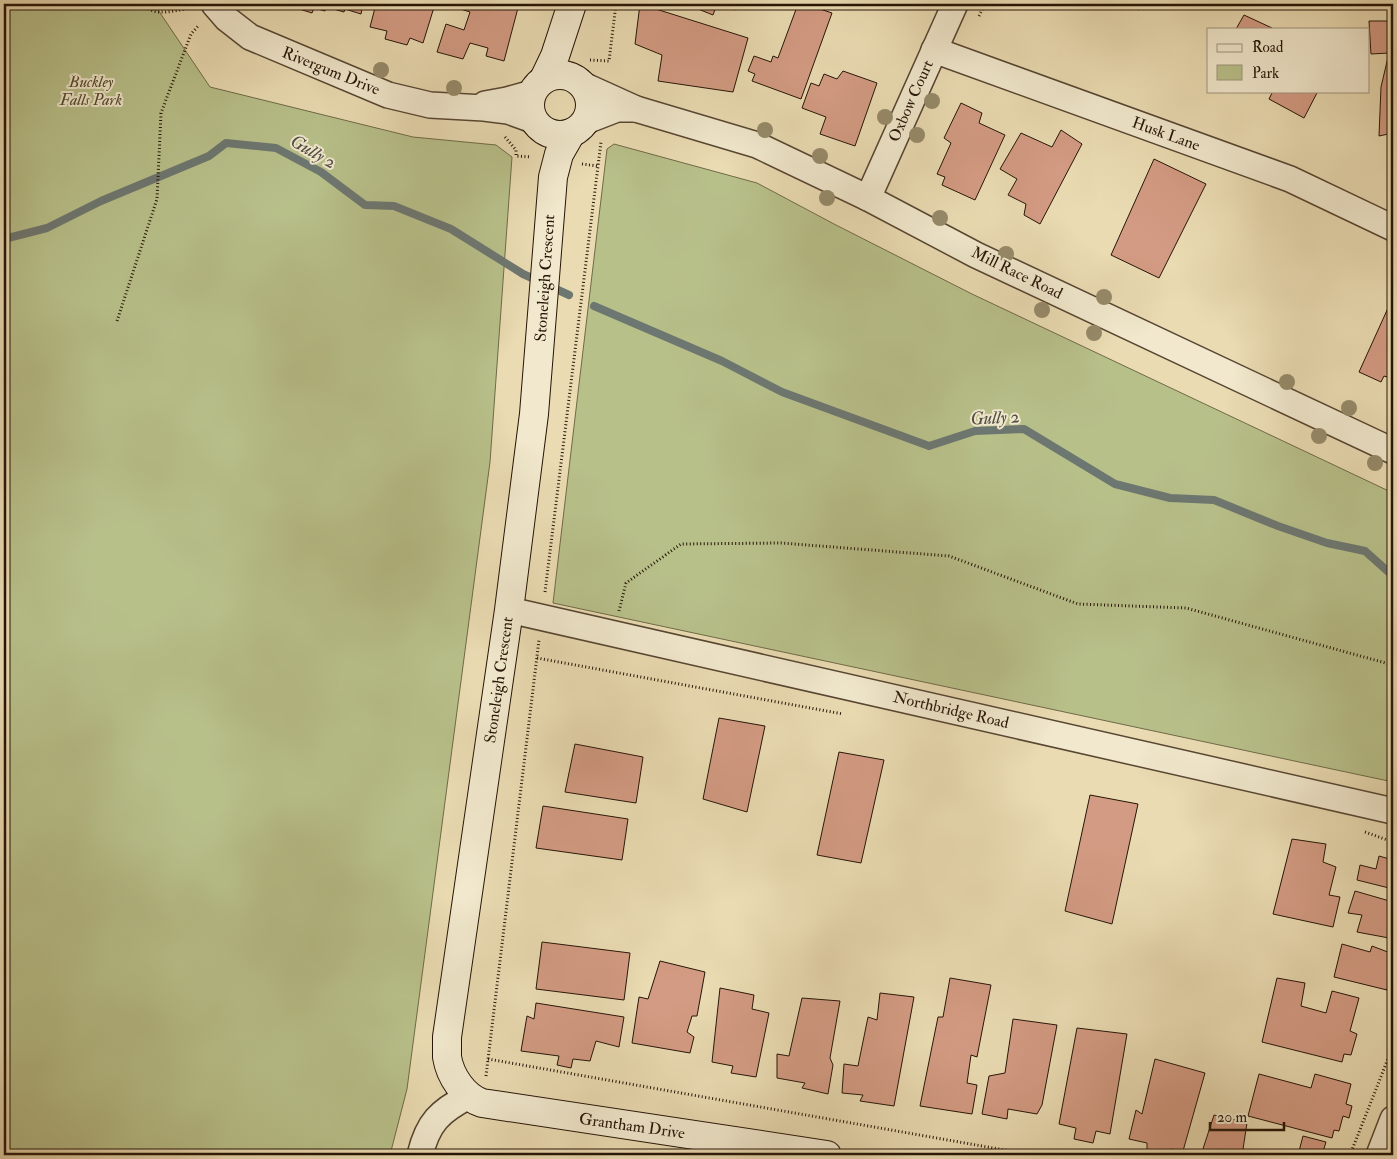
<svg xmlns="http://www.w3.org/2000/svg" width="1397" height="1159" font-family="'IM FELL Double Pica',serif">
<rect width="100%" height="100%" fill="#eadbb2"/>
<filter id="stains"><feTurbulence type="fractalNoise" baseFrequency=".004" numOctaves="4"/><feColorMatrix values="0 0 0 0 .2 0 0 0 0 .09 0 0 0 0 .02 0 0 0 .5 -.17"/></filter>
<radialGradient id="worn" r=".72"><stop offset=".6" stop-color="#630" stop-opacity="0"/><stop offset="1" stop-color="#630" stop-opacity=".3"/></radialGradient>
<g fill="#b8c08a" stroke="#6f6a48">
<polygon points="4,4 154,4 210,87 413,137 496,145 512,157 490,462 407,1089 390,1155 4,1155"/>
<polygon points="614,144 757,183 834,224 972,294 1393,493 1393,782 553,603 607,149"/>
</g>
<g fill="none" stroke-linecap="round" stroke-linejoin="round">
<g stroke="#6d7771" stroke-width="8">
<polyline points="4,239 47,228 101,201 209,156 226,143 276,148 321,172 365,205 394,206 451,229 523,274 569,295"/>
<polyline points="594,306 722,361 782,392 929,446 975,431 1024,429 1115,484 1170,498 1214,500 1278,526 1327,543 1365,551 1393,576"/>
</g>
</g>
<g fill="#d39b83" stroke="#261507">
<polygon points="298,4 363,4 361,14 345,9 344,12 326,7 325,11 314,8 312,13 296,8"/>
<polygon points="376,4 435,4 423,43 410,38 407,45 385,39 387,31 370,27"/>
<polygon points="452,4 519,4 504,61 486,56 488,48 470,43 463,59 437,52 446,24 464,30 470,12 451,6"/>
<polygon points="640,4 748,38 733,92 658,81 662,55 635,44"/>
<polygon points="694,4 738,4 735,10 717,4 713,15 693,7"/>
<polygon points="798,4 805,4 832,13 801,99 752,81 755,74 748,71 754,56 771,62 773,56 778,58"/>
<polygon points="1123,4 1142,4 1139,10"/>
<polygon points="1244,15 1272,28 1272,29 1236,29"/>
<polygon points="1369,21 1393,21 1393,133 1379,136 1381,87 1389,53 1371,54"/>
<polygon points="843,71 877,83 855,146 820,134 826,117 802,108 811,83 819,86 824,74 837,79"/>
<polygon points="1273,91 1318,91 1304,118 1269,99"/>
<polygon points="961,103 982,113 979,123 1005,135 975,200 942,185 945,177 937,174 951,143 944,138"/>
<polygon points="1061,130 1082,144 1040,224 1024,215 1026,204 1008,195 1017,179 1000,169 1021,133 1052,147"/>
<polygon points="1154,159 1206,184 1159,278 1111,255"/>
<polygon points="1393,297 1393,379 1384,376 1381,382 1359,372"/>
<polygon points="719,718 765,726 747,812 703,799"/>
<polygon points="575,744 643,757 636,803 565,792"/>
<polygon points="839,752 884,760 861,863 817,855"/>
<polygon points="1090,795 1138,804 1112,924 1065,911"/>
<polygon points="543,806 628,819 622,860 536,848"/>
<polygon points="1292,839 1326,844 1323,862 1336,867 1329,895 1340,897 1333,927 1273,914"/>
<polygon points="1379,856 1393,860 1393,889 1357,880 1360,865 1376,869"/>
<polygon points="1355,891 1393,902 1393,945 1389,944 1389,938 1357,932 1362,915 1348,913"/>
<polygon points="542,942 630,953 624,1000 536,989"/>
<polygon points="1342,944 1370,952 1372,946 1393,954 1387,990 1334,977"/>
<polygon points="660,961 705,972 697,1016 692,1016 687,1032 694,1037 690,1053 632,1043 639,997 648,999"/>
<polygon points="950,978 991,985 977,1057 971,1055 967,1083 977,1085 972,1114 920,1106 938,1017 943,1017"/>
<polygon points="1277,978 1305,983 1301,1006 1326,1013 1332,991 1359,998 1350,1031 1357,1034 1351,1055 1344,1054 1342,1062 1262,1042"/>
<polygon points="720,988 754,995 752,1009 769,1013 756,1077 731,1073 733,1066 712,1062"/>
<polygon points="880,993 914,997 894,1106 860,1101 863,1095 842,1093 844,1064 858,1066 868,1017 877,1020"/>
<polygon points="802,998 840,1001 830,1058 833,1065 828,1094 802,1088 805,1083 777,1078 777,1054 789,1056"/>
<polygon points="536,1003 624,1017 619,1047 596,1041 590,1061 573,1059 571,1068 557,1065 559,1056 521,1051 527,1016 534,1019"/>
<polygon points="1013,1019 1057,1025 1042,1105 1037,1114 1008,1109 1007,1119 982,1114 989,1076 1005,1073"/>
<polygon points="1077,1028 1127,1034 1110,1134 1096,1131 1093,1143 1074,1139 1076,1128 1059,1124"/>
<polygon points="1155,1059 1205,1073 1183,1151 1171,1149 1170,1155 1163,1155 1147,1151 1147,1143 1129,1139 1136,1110 1142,1114"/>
<polygon points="1259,1074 1311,1088 1315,1074 1351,1084 1346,1104 1352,1106 1349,1118 1343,1116 1339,1131 1334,1130 1332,1138 1248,1116"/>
<polygon points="1214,1115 1247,1123 1243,1149 1265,1155 1201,1155"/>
<polygon points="1303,1136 1326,1142 1322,1155 1298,1155"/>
<polygon points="1275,1150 1295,1155 1273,1155"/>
</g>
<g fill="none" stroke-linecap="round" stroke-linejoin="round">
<g stroke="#574632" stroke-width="28">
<g id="street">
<polyline points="214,4 227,19 250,37 388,95 430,105 484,108 508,111 533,120"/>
<polyline points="934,50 1290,179 1393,228"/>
<polyline points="583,85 636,109 757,145 868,198 976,255 1393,451"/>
<polyline points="485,104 507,100 532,93"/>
<polyline points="586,121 617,109 636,109"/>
<polyline points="868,198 955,4"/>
<polyline points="509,610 1393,811"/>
<path d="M420,1155C428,1122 440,1111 469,1096"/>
<polyline points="1379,1155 1393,1119"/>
</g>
</g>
<g stroke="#261507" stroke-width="30">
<g id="secondary">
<circle cx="560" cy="105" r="30"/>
<polyline points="544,79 555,56 572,4"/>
<path d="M571,133L559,154L553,177L534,414L509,610L447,1037C447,1043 447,1051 447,1057C450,1076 464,1097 482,1103L827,1155"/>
</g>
</g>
<g stroke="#261507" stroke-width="3" stroke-dasharray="1 2.5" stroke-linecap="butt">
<path d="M143,4C154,18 176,10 191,8"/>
<polyline points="979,16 985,4"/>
<polyline points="590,60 609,61 616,4"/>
<polyline points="505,137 516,150 516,156 531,157"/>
<polyline points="582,164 598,166 601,142"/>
<polyline points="117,321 157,199 161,113 191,34 199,25"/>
<polyline points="545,592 598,166"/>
<polyline points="619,611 626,583 681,544 781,543 949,556 1078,604 1186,608 1393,665"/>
<polyline points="537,658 843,714"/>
<polyline points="1365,832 1393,842"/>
<polyline points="488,1059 1033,1155"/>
<polyline points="486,1076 539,640"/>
<polyline points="1350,1155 1393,1046"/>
</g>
<use href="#street" stroke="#f1e8cd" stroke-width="25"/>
<use href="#secondary" stroke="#f1e8cd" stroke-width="28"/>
</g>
<g fill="#968a69">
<circle cx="381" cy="70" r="8"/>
<circle cx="454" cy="88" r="8"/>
<circle cx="932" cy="101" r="8"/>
<circle cx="885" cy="117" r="8"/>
<circle cx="765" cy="130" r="8"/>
<circle cx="917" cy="135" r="8"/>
<circle cx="820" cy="156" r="8"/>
<circle cx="827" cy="198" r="8"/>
<circle cx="940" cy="218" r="8"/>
<circle cx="1006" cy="254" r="8"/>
<circle cx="1104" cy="297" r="8"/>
<circle cx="1042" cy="310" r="8"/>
<circle cx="1094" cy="333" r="8"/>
<circle cx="1287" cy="382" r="8"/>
<circle cx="1349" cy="408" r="8"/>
<circle cx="1319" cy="436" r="8"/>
<circle cx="1375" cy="463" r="8"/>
</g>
<g text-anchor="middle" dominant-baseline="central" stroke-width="4" stroke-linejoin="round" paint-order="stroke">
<g font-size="16" fill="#261507" stroke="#f1e8cd">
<text transform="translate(331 71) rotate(22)">Rivergum Drive</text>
<text transform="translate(911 101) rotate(-66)">Oxbow Court</text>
<text transform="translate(1166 134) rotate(20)">Husk Lane</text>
<text transform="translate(1017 273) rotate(26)">Mill Race Road</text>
<text transform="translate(545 278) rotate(-86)">Stoneleigh Crescent</text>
<text transform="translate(499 680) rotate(-82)">Stoneleigh Crescent</text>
<text transform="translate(951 710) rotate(13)">Northbridge Road</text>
<text transform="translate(632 1126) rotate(8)">Grantham Drive</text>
</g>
<g font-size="16" font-style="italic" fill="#52482e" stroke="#f1e8cd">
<text x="91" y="82">Buckley<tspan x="91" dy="18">Falls Park</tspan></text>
</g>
<g font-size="18" font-style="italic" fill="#504e45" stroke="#f1e8cd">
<text transform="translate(313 152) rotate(30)">Gully 2</text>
<text transform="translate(995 418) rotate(-3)">Gully 2</text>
</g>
</g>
<rect width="1397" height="1159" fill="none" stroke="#eadbb2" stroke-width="20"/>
<rect x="5" y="5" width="1387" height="1149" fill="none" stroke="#261507" stroke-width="2.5"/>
<rect x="10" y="10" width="1377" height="1139" fill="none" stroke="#261507"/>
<rect x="1207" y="28" width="162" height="65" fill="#f1e8cd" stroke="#a0947e"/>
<rect x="1217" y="44" width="25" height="8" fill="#f1e8cd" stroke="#a0947e"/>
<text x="1252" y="52" font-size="15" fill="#261507">Road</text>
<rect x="1217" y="65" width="25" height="15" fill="#b8c08a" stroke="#a0947e"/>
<text x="1252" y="78" font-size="15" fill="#261507">Park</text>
<path d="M1210 1122v8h74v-8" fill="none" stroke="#261507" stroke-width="2.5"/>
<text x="1217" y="1122" font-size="15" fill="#261507" stroke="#f1e8cd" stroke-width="4" paint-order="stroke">20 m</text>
<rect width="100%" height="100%" filter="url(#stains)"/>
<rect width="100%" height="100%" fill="url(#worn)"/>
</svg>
